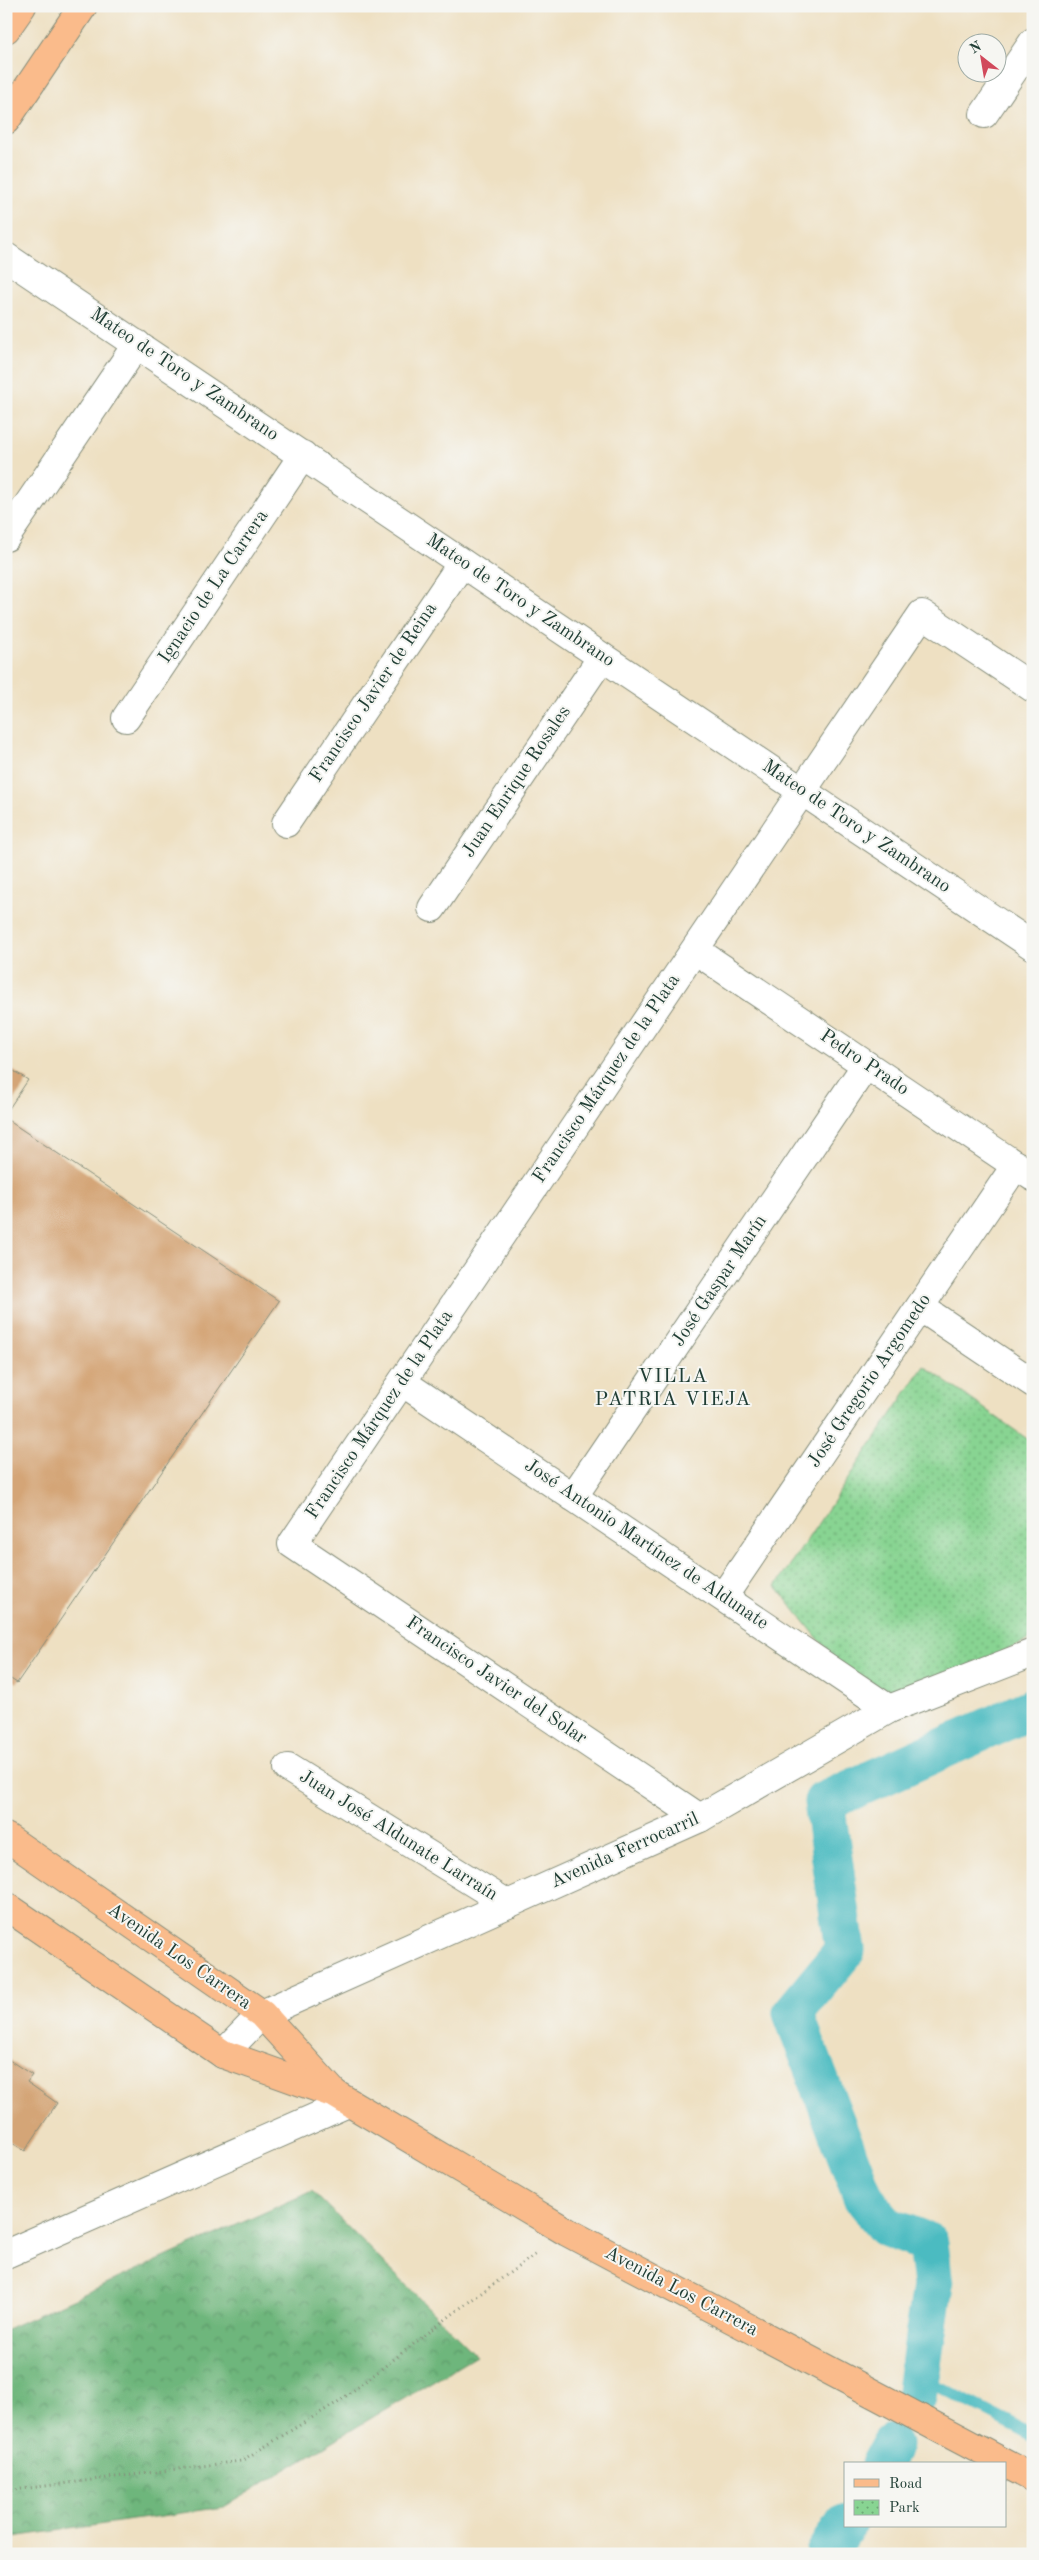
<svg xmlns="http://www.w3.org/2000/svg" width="1039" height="2560" font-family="'Old Standard TT',serif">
<defs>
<pattern id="forest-crowns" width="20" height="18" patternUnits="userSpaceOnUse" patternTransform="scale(1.25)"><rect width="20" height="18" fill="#6eb67c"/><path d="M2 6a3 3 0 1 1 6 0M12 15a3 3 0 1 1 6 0" fill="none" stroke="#5a9566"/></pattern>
<pattern id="park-dots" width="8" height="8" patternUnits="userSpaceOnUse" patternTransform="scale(1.25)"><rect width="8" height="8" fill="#88d492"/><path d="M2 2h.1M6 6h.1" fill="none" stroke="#6fad78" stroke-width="1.8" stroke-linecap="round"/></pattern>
</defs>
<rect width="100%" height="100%" fill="#f6f6f2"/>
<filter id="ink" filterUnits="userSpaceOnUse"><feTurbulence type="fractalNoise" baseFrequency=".02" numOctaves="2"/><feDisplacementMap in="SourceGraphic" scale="10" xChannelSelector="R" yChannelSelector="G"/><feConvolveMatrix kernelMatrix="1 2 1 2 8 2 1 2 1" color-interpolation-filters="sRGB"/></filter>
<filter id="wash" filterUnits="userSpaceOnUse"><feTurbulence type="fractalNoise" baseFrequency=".0096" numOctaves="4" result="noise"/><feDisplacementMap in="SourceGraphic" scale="20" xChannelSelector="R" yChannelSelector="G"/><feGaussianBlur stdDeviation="1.12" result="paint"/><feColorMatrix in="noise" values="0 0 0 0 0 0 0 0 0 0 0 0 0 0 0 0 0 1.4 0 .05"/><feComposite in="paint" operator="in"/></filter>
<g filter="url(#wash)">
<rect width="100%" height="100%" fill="#eee0c2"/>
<polygon fill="url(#forest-crowns)" stroke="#467a58" points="312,2191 476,2355 224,2507 6,2538 6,2329"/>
<polygon fill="url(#park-dots)" stroke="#548863" points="924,1366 1033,1443 1033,1638 875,1710 776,1586"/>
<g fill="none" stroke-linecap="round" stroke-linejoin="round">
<polyline stroke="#4cbbc1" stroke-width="12" points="919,2377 1033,2435"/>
<g stroke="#4cbbc1" stroke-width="41">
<polyline points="916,2397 933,2285 928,2243 887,2227 864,2199 793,2013 845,1950 824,1802 1033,1708"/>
<polyline points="881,2464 892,2444"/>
<polyline points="827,2554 845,2524"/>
</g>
</g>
<g id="blocks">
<g fill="#d4a577">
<polygon points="6,1066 28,1080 6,1113"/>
<polygon points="6,1119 279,1301 17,1683 6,1676"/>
<polygon points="6,2058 32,2075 27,2082 57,2103 25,2151 6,2139"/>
</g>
</g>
</g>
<g filter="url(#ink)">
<use href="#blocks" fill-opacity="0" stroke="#868e7b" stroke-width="1"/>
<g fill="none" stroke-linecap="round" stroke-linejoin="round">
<g stroke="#868e7b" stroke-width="30">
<g id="minor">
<polyline points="984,114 1033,42"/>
<polyline points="6,257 1033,946"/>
<polyline points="6,537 137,344"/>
<polyline points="126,718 303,455"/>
<polyline points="286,823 462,563"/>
<polyline points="432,908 602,657"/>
<polyline points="695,950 1033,1177"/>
<polyline points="920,1307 1033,1383"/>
<polyline points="402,1382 889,1709"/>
<polyline points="573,1497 866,1065"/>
<polyline points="723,1597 1016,1165"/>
<polyline points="288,1768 508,1904"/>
<polyline points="700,1818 292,1544 922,614 1033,688"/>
<polyline points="223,2054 262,2014 700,1818 889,1709 1033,1653"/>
<polyline points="6,2254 348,2103"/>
</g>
</g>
<g stroke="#868e7b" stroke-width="30">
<g id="major">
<polyline points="6,29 22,6"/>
<polyline points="6,120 83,6"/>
<polyline points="6,1837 262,2014 333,2092"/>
<polyline points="6,1906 223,2054 335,2094 567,2232 1033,2478"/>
</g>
</g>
<polyline stroke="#868e7b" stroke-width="3" stroke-dasharray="1 4" stroke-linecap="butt" points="6,2491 241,2461 341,2400 463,2306 536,2254"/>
<use href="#minor" stroke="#fff" stroke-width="28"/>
<use href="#major" stroke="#fabb8b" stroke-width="28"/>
</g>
</g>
<g text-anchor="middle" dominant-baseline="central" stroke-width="4" stroke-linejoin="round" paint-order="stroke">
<g font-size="19" fill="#1f3d34" stroke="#f6f6f2">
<text transform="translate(184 375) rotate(34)">Mateo de Toro y Zambrano</text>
<text transform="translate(214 587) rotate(-56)">Ignacio de La Carrera</text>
<text transform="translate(520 601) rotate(34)">Mateo de Toro y Zambrano</text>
<text transform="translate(374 693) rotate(-56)">Francisco Javier de Reina</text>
<text transform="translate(517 782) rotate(-56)">Juan Enrique Rosales</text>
<text transform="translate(856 827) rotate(34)">Mateo de Toro y Zambrano</text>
<text transform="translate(864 1063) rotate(34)">Pedro Prado</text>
<text transform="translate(607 1079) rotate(-56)">Francisco Márquez de la Plata</text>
<text transform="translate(720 1281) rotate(-56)">José Gaspar Marín</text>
<text transform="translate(870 1381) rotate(-56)">José Gregorio Argomedo</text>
<text transform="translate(380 1415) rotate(-56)">Francisco Márquez de la Plata</text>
<text transform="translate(646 1545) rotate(34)">José Antonio Martínez de Aldunate</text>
<text transform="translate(496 1681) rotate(34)">Francisco Javier del Solar</text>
<text transform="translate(398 1836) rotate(32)">Juan José Aldunate Larraín</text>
<text transform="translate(625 1851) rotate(-24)">Avenida Ferrocarril</text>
<text transform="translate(179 1957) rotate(35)">Avenida Los Carrera</text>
<text transform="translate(681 2292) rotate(28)">Avenida Los Carrera</text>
</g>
<g font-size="20" letter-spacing="1" fill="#1f3d34" stroke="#f6f6f2">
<text x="673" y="1377">VILLA<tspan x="673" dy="23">PATRIA VIEJA</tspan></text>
</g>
</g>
<rect width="1039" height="2560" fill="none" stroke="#f6f6f2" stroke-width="25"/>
<rect x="844" y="2462" width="162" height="65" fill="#f6f6f2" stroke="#a0aca6"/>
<rect x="854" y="2479" width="25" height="8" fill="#fabb8b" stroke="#a0aca6"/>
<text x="889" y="2488" font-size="15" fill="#1f3d34">Road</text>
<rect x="854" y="2500" width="25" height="15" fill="url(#park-dots)" stroke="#a0aca6"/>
<text x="889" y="2512" font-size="15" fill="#1f3d34">Park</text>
<g transform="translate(982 58) rotate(329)"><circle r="24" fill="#f6f6f2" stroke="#a0aca6"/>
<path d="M0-4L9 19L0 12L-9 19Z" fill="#d1495b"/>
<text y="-8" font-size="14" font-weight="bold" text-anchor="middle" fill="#1f3d34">N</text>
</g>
</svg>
